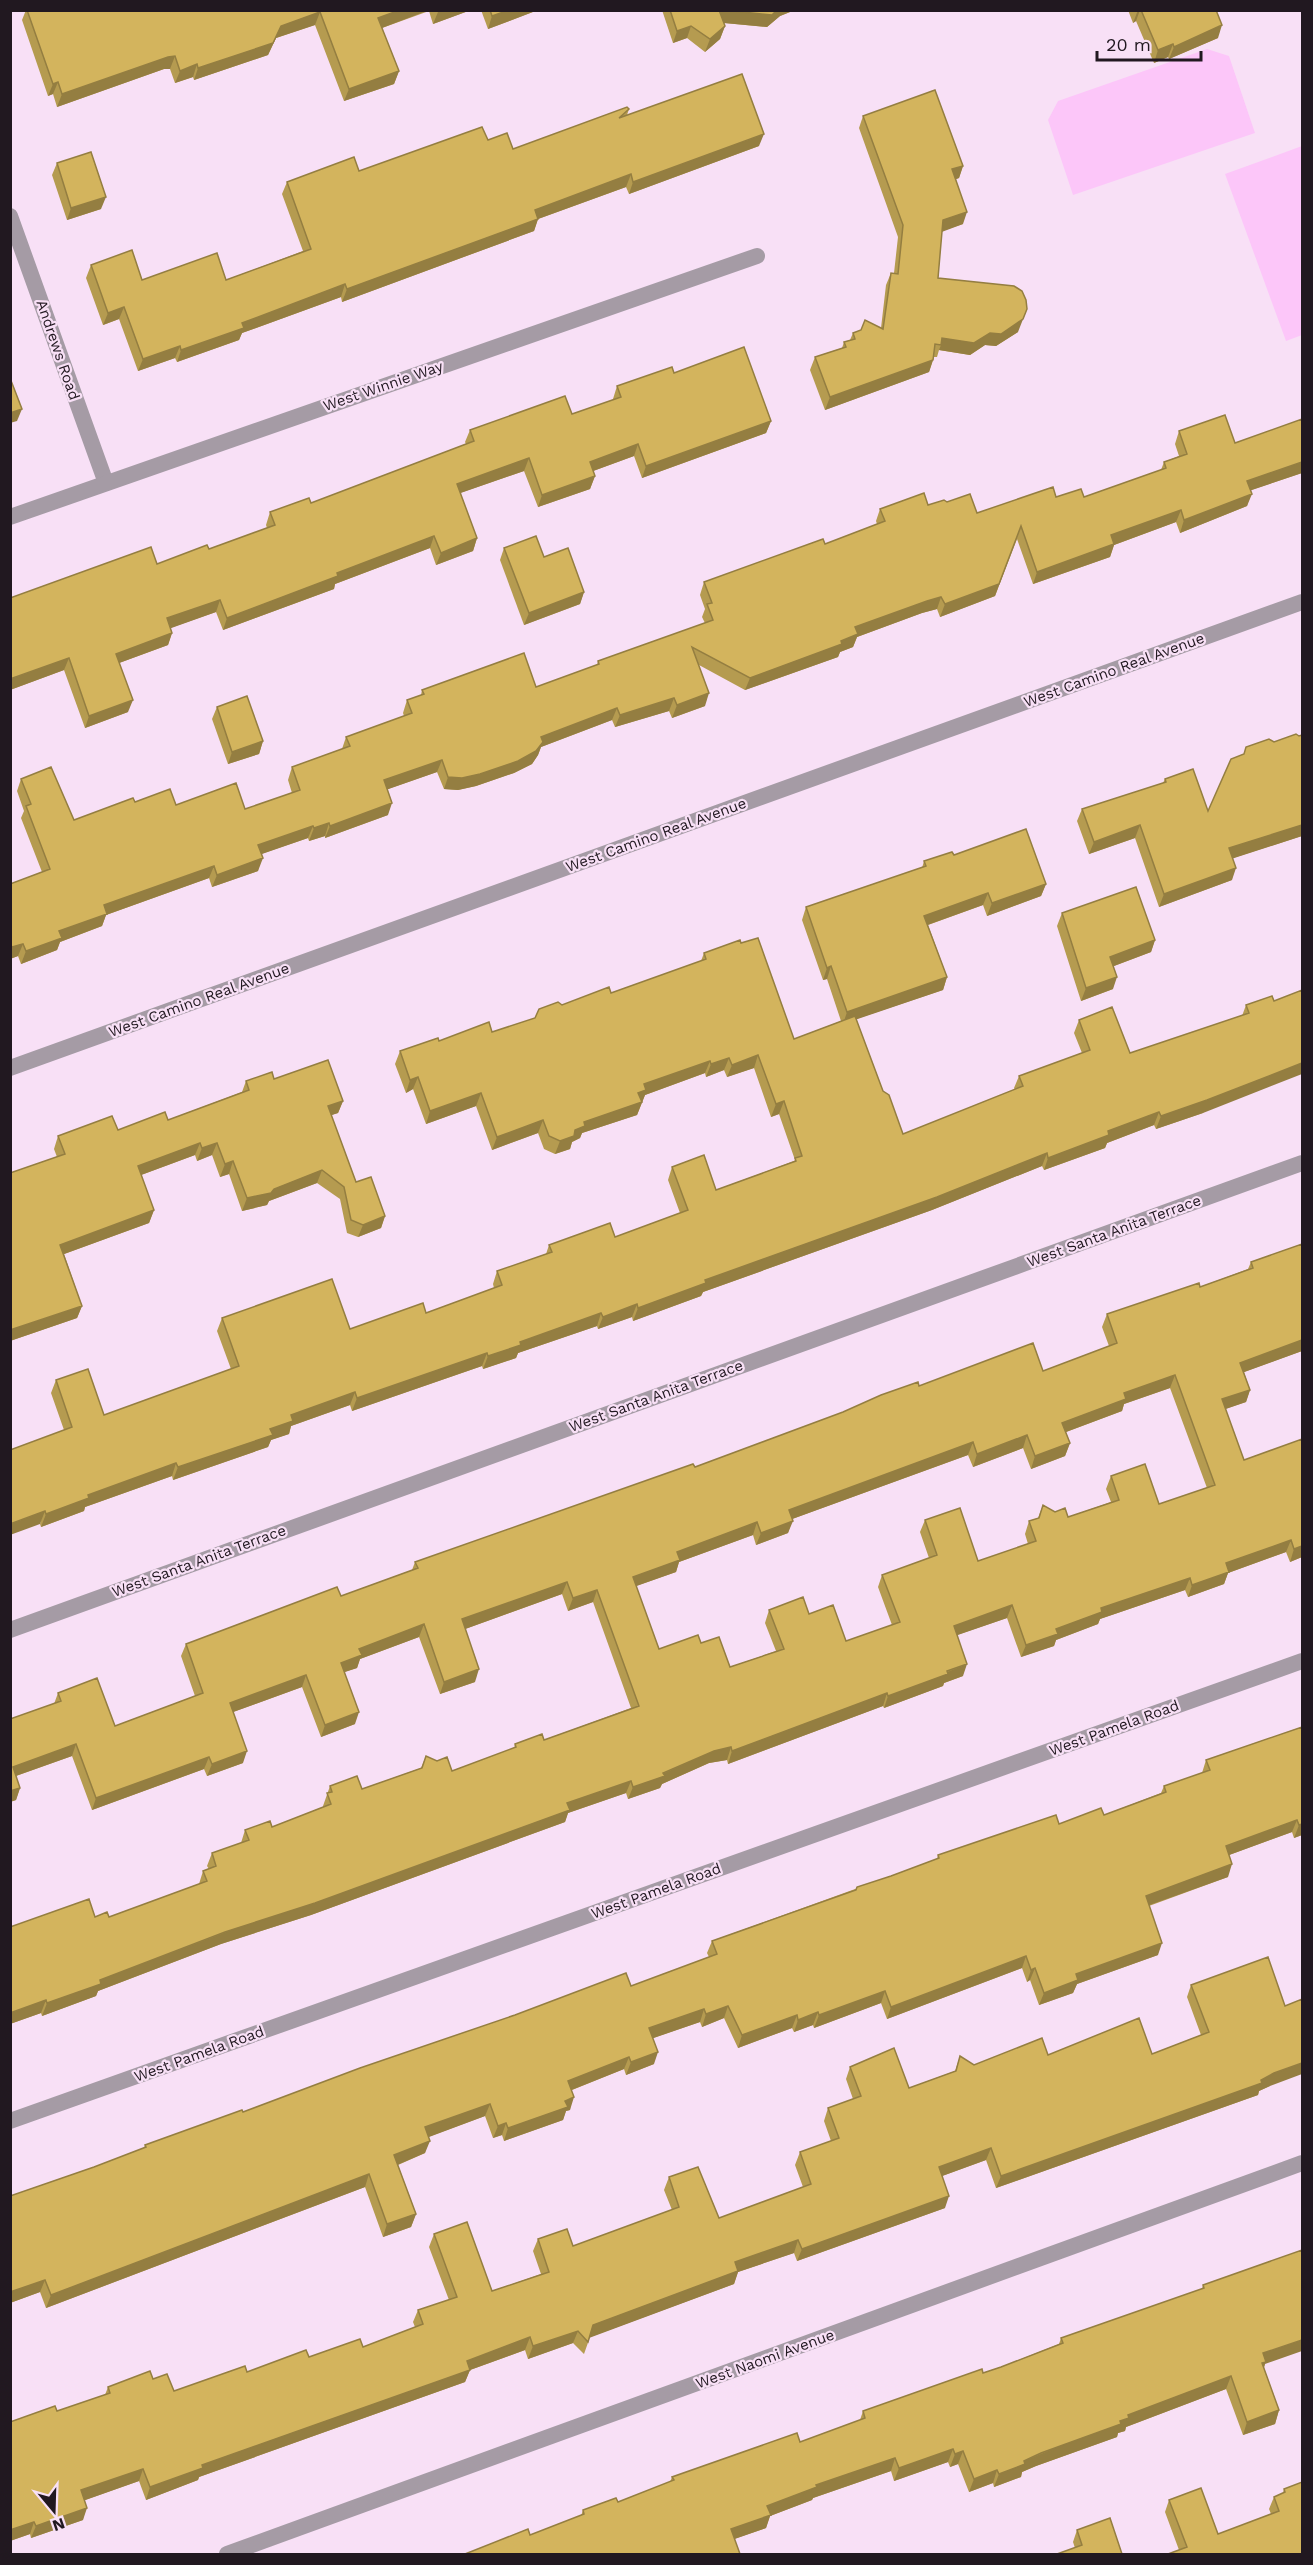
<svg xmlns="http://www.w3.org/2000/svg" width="1313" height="2565" font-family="'Work Sans',sans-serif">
<rect width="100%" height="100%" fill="#f8e0f6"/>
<g fill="#fcc6f9">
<polygon points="1207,49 1229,56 1255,133 1073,195 1048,120 1058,101"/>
<polygon points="1302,146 1302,335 1286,341 1225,174"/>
</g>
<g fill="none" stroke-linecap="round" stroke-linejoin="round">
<g stroke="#a59ba5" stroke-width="16">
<polyline points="10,216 106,483"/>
<polyline points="10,517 757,256"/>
<polyline points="10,1630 1302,1163"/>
<polyline points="10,2121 1302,1661"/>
<polyline points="227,2554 1302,2163"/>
</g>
<polyline stroke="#a59ba5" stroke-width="16" points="10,1068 1302,602"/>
</g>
<g fill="#b59b50" fill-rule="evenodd">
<polygon points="26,10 471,10 433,24 429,11 382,28 399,71 394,84 344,101 315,25 276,38 268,55 194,80 193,77 175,83 170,69 164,69 57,107 53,94 48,96 22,20"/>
<polygon points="481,10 538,10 488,29"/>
<polygon points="662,10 795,10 780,16 767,27 724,23 725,26 720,39 705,52 687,38 673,43"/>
<polygon points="1128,10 1216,10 1218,38 1169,59 1168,57 1154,63 1136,21 1133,23"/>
<polygon points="629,109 627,115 759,146 629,194 626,187 538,219 534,231 342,302 341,297 242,333 239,340 177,362 175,358 138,371 119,319 103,325 86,278 91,265 142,280 226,280 303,251 282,194 287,182 359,171 488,140 513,149"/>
<polygon points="863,116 963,166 959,178 956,179 963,224 942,231 938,278 1018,332 996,346 985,345 970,355 939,350 937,357 934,357 929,372 825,410 810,370 815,357 842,348 844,342 850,340 853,333 881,328 886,285 891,273 894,273 898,237 859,128"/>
<polygon points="57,163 101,209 67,220 52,175"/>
<polygon points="674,373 771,421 766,433 642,478 634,456 593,471 595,476 590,489 538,507 524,471 460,493 477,538 473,551 436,565 430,548 335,584 334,589 223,630 216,612 170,628 172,633 168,645 119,663 128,712 85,728 64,670 10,690 157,564 209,549 267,528 266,525 270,512 311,503 466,444 465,442 470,430 572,414 613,400 613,399 617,386"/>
<polygon points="1179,431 1235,443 1302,473 1251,490 1247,506 1180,533 1176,522 1114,545 1110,557 1033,584 1017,539 995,596 940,617 937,609 922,613 857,637 853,647 840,652 838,657 745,690 699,665 705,706 672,718 669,711 615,727 612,720 541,747 538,755 532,764 514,773 476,786 458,790 444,789 437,772 388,789 388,815 325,838 325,836 309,841 308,838 261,854 258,871 212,887 209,878 106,915 102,926 60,942 57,950 21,964 18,956 10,959 10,884 42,872 21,818 24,811 17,791 21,779 74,820 135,802 245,809 292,793 288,780 292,767 342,749 346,737 404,716 403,713 407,700 421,695 422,690 536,687 597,665 598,661 705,623 702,617 705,609 700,595 704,582 825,544 877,524 876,521 880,509 928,505 947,502 977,513 1056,497 1084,497 1161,470 1164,462 1179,456 1175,444"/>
<polygon points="504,548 544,557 584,592 580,604 524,625 500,560"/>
<polygon points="217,707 263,741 259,754 228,764 212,719"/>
<polygon points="1302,735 1302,836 1233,858 1232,880 1159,907 1135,838 1089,854 1077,821 1082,809 1163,783 1165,779 1208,811 1274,742"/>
<polygon points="954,855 1046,884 1041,896 987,916 983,905 928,925 947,977 943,990 856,1019 883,1091 903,1134 1015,1090 1014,1088 1019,1076 1082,1053 1074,1033 1079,1020 1130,1053 1242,1016 1246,1005 1272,996 1203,1113 1156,1129 1154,1125 1107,1143 1105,1148 1044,1170 1042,1166 932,1210 703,1292 701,1296 633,1321 632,1317 598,1329 597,1326 518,1353 516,1358 483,1369 482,1366 352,1411 350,1405 291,1426 289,1434 271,1440 268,1447 173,1480 172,1476 85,1507 84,1511 41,1527 40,1524 64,1430 51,1393 56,1380 104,1415 231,1369 217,1331 222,1318 350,1329 426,1313 494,1288 493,1284 497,1271 546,1254 549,1245 615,1237 680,1213 668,1180 672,1167 716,1190 794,1161 795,1160 779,1114 771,1117 754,1068 727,1077 724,1070 706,1077 705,1073 645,1095 637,1115 582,1133 580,1138 572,1142 570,1149 555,1154 544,1149 538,1133 492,1150 476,1106 426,1124 413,1089 406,1093 395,1064 400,1051 439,1041 492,1032 535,1018 562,1005 611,993 701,961 704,953 741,943 794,1039 841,1021 827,979 823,980 802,920 806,907 922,868 924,861"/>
<polygon points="1062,913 1155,940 1151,952 1114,966 1113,989 1081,1001 1057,926"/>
<polygon points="274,1079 343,1101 338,1113 331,1115 356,1182 385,1216 381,1228 358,1237 347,1233 340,1199 317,1183 269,1201 267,1205 242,1211 229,1174 220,1177 212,1155 197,1161 195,1155 141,1175 154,1210 149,1223 64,1254 82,1306 77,1318 10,1341 10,1173 57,1157 54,1149 58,1136 118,1130 168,1120 242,1092 246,1081"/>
<path d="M1302,1244V1351L1244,1372L1250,1390L1246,1402L1225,1409L1244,1460L1302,1557L1290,1562L1286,1552L1228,1573L1224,1584L1188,1597L1185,1590L1100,1619L1098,1624L1056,1640L1054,1646L1021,1657L1007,1618L957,1635L963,1676L944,1683L943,1686L884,1708L883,1706L728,1764L727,1760L709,1763L662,1784L660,1788L628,1799L626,1793L568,1813L565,1822L311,1915L221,1944L98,1991L96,1996L42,2016L41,2013L10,2024L95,1917H109L199,1884L203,1871L209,1869L207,1866L212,1853L241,1843L245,1830L272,1827L323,1807V1806L330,1786L362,1789L421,1768L426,1756L452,1771L514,1748L515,1744L544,1740L631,1708L593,1602L568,1611L562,1594L465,1629L475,1682L440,1694L419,1637L360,1659L357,1668L344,1672L355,1724L321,1737L302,1687L233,1712L243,1763L207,1776L204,1769L92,1810L72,1756L16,1776L20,1788L16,1800L10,1802V1719L54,1704L58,1693L115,1726L195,1696L181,1656L186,1644L341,1596L412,1570L415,1562L695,1467L919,1386L1043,1371L1109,1346L1102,1327L1107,1314L1200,1287L1248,1269L1251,1262ZM1170,1388L1207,1488L1159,1504L1111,1476L1106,1489L1111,1502L1068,1517L1055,1512L1043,1505L1038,1518L1029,1521L1025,1534L1028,1544L978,1561L925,1520L920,1532L929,1558L882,1575L878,1587L892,1625L846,1641L809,1614L769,1610L765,1623L776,1651L730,1667L701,1643L659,1649L636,1586L676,1572L679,1562L753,1535L756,1545L788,1533L792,1519L968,1455L973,1467L1023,1448L1031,1469L1065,1456L1070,1443L1066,1432L1122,1411L1124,1404Z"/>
<polygon points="1302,1727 1302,1835 1294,1838 1292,1832 1229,1855 1228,1877 1149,1906 1158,1955 1077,1984 1073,1993 1039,2005 1030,1980 1027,1982 1022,1968 887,2019 881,2003 814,2028 813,2025 794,2032 792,2028 738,2048 724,2018 702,2027 700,2022 653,2038 654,2064 626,2075 624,2069 572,2090 570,2110 566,2111 563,2120 504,2141 502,2135 493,2138 485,2116 428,2137 425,2153 398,2165 416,2214 411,2227 383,2237 365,2187 46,2308 40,2292 10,2303 10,2196 94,2167 144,2148 145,2145 631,1986 709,1957 707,1953 712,1941 891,1876 937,1859 938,1855 1059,1824 1104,1815 1161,1793 1164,1786 1202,1773 1206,1760"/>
<polygon points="1191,1985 1270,2086 1259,2091 1258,2095 996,2188 986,2160 942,2176 945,2208 797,2261 794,2253 738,2272 734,2284 590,2337 584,2354 573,2343 528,2359 525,2350 470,2370 465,2382 199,2477 198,2480 146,2500 139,2481 85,2500 83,2520 31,2538 30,2534 10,2541 10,2422 57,2411 105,2395 108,2387 153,2379 174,2391 309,2357 363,2347 415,2327 413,2322 418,2310 449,2300 429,2247 434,2234 492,2291 541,2274 533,2251 538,2239 573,2246 672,2210 664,2190 669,2177 719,2218 803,2187 795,2165 800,2152 831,2141 824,2121 828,2108 853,2099 846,2079 850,2067 909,2088 955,2071 960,2056 974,2065 1048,2055 1152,2054 1201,2035 1187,1997"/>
<polygon points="1203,2285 1265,2364 1264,2368 1279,2410 1275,2424 1243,2435 1226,2389 1126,2427 1125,2431 1118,2433 1117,2437 1036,2466 1022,2472 1021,2477 994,2487 993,2483 969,2492 958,2464 950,2467 948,2462 894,2481 891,2471 813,2498 812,2500 770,2516 766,2528 734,2539 530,2535 581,2516 583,2510 618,2502 670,2482 672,2477 800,2442 860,2420 863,2411 1001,2367 1059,2344 1061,2338 1202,2289"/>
<polygon points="1284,2489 1302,2554 1179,2550 1165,2512 1169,2500 1218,2534 1271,2514 1269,2509 1274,2497 1283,2493"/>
<polygon points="1077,2530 1122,2554 1075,2548 1073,2542"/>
</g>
<g fill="#947e41">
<polygon points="400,10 429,10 374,31 378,18"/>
<polygon points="442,10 471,10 433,24 438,12"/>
<polygon points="509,10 538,10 488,29 492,16"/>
<polygon points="719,10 795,10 780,16 767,27 714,22"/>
<polygon points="1138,10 1140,10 1136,21 1133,23"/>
<polygon points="320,12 315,25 276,38 268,55 194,80 198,68 281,26"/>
<polygon points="1222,25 1218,38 1169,59 1174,47"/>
<polygon points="691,26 687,38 673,43 677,31"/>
<polygon points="725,26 720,39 705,52 710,39"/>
<polygon points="1173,44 1168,57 1154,63 1158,50"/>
<polygon points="175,56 170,69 164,69 57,107 62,94 168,57"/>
<polygon points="197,64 193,77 175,83 180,71"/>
<polygon points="399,71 394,84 344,101 349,89"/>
<polygon points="58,82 53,94 48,96 53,84"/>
<polygon points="764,134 759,146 629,194 633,182"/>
<polygon points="963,166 959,178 948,182 952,169"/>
<polygon points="631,174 626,187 538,219 534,231 342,302 347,289 535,210"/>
<polygon points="106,197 101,209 67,220 71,208"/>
<polygon points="967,212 963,224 939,233 943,220"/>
<polygon points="345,284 341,297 242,333 239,340 177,362 181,350 242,323"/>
<polygon points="124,307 119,319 103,325 108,313"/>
<polygon points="1027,309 1018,332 996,346 985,345 970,355 939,350 941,345 942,338"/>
<polygon points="180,346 175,358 138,371 143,359"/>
<polygon points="933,360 929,372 825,410 830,397"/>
<polygon points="22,409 17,421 10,423 10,413"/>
<polygon points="771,421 766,433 642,478 646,466"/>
<polygon points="638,444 634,456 585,474 590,462"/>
<polygon points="529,458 524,471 452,496 457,484"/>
<polygon points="1302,462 1302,473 1243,493 1247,481"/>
<polygon points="595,476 590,489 538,507 542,495"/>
<polygon points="1252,494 1247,506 1180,533 1184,520"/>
<polygon points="1181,510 1176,522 1114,545 1110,557 1033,584 1037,572 1111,535"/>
<polygon points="1021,526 995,596 940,617 945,604"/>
<polygon points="434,536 430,548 335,584 334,589 223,630 227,618 337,573"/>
<polygon points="477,538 473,551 436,565 441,553"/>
<polygon points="584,592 580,604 524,625 529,613"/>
<polygon points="941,597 937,609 922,613 857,637 853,647 840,652 838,657 745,690 750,678 841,641 855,627 927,601"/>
<polygon points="220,600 216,612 163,631 167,618"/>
<polygon points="172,633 168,645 111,666 116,654"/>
<polygon points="69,658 64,670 10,690 10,679"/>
<polygon points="709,693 705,706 672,718 677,705"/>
<polygon points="674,698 669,711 615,727 620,715"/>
<polygon points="133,700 128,712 85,728 89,716"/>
<polygon points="617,708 612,720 541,747 538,755 532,764 514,773 476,786 458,790 444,789 448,777 541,737"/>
<polygon points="263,741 259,754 228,764 232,752"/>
<polygon points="442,760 437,772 380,792 384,780"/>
<polygon points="392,803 388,815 325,838 330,826"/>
<polygon points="329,823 325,836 309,841 314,828"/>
<polygon points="1140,825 1135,838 1089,854 1094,842"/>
<polygon points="1302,825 1302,836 1225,861 1229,848"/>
<polygon points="313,826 308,838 253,857 258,845"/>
<polygon points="263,858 258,871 212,887 217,875"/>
<polygon points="214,866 209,878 106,915 102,926 60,942 57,950 21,964 26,951 104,905"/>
<polygon points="1236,868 1232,880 1159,907 1164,894"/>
<polygon points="1046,884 1041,896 987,916 992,903"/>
<polygon points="988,893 983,905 919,928 924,916"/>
<polygon points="1155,940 1151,952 1106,969 1110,957"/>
<polygon points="23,944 18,956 10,959 10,952 12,947"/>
<polygon points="831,966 827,979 823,980 827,968"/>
<polygon points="947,977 943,990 843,1024 847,1012"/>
<polygon points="1117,977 1113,989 1081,1001 1086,988"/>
<polygon points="758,1055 754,1068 727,1077 732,1065"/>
<polygon points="729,1058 724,1070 706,1077 711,1064"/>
<polygon points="710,1061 705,1073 645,1095 637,1115 582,1133 580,1138 572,1142 570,1149 555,1154 560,1141 584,1122 638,1093 644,1084"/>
<polygon points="1302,1063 1302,1074 1203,1113 1156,1129 1161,1116"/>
<polygon points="418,1077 413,1089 406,1093 410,1080"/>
<polygon points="481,1093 476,1106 426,1124 430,1111"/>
<polygon points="343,1101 338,1113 323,1118 328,1106"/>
<polygon points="784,1101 779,1114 771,1117 776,1104"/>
<polygon points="1159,1112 1154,1125 1107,1143 1105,1148 1044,1170 1048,1158 1108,1131"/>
<polygon points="543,1120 538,1133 492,1150 497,1137"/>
<polygon points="200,1143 195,1155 133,1178 138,1166"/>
<polygon points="217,1143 212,1155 197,1161 202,1148"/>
<polygon points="1047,1153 1042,1166 932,1210 703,1292 701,1296 633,1321 638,1308 705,1280"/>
<polygon points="233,1161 229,1174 220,1177 225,1164"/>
<polygon points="322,1170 317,1183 269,1201 267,1205 242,1211 247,1198"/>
<polygon points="154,1210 149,1223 56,1257 60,1245"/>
<polygon points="385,1216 381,1228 358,1237 363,1225"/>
<polygon points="637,1304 632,1317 598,1329 603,1317"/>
<polygon points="82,1306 77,1318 10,1341 10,1330"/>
<polygon points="601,1313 597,1326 518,1353 516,1358 483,1369 488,1356 520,1342"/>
<polygon points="1302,1340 1302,1351 1236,1375 1240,1363"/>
<polygon points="487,1353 482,1366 352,1411 357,1398"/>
<polygon points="1175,1375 1170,1388 1124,1404 1122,1411 1058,1435 1062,1423 1124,1393"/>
<polygon points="1250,1390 1246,1402 1217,1412 1222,1399"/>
<polygon points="355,1392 350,1405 291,1426 289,1434 271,1440 268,1447 173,1480 178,1467 270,1429 291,1415"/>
<polygon points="1027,1435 1023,1448 973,1467 977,1454"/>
<polygon points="973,1442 968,1455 784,1522 789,1510"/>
<polygon points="1070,1443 1065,1456 1031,1469 1035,1456"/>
<polygon points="176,1463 172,1476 85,1507 84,1511 41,1527 46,1514 88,1495"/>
<polygon points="45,1511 40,1524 10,1535 10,1524"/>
<polygon points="793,1521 788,1533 756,1545 761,1533"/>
<polygon points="757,1522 753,1535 679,1562 676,1572 628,1589 633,1577 677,1552"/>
<polygon points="1291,1540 1286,1552 1228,1573 1224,1584 1188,1597 1192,1585 1226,1563"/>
<polygon points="1302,1546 1302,1557 1290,1562 1294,1549"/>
<polygon points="1190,1578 1185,1590 1100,1619 1098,1624 1056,1640 1054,1646 1021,1657 1026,1645 1056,1629 1101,1608"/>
<polygon points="567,1582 562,1594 457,1632 462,1619"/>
<polygon points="597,1590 593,1602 568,1611 573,1598"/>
<polygon points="1012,1605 1007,1618 949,1638 954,1626"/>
<polygon points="424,1624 419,1637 360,1659 357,1668 336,1675 341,1663 359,1649"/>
<polygon points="967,1664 963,1676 944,1683 943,1686 884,1708 888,1696"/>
<polygon points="479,1669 475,1682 440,1694 444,1682"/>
<polygon points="306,1675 302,1687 225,1715 230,1703"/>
<polygon points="887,1693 883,1706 728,1764 732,1751"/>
<polygon points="359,1712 355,1724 321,1737 325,1725"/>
<polygon points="76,1744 72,1756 10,1778 13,1767"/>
<polygon points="731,1747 727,1760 709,1763 662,1784 660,1788 628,1799 633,1787 714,1751"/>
<polygon points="247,1751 243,1763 207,1776 212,1764"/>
<polygon points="209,1757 204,1769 92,1810 96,1798"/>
<polygon points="631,1781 626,1793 568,1813 565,1822 311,1915 221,1944 98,1991 96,1996 42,2016 47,2003 100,1980 567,1803"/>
<polygon points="20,1788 16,1800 10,1802 10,1791"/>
<polygon points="1297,1820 1292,1832 1221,1858 1226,1846"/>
<polygon points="1302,1824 1302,1835 1294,1838 1299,1825"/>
<polygon points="1232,1864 1228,1877 1141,1908 1146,1896"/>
<polygon points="1162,1943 1158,1955 1077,1984 1073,1993 1039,2005 1044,1993 1076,1974"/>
<polygon points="1026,1956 1022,1968 887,2019 891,2007"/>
<polygon points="1035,1968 1030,1980 1027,1982 1031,1970"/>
<polygon points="885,1991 881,2003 814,2028 819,2015"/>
<polygon points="46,2000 41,2013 10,2024 10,2013"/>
<polygon points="728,2006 724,2018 702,2027 706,2014"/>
<polygon points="704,2009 700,2022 645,2041 649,2028"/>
<polygon points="818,2012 813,2025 794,2032 798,2020"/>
<polygon points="797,2015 792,2028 738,2048 742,2035"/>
<polygon points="658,2052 654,2064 626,2075 631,2062"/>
<polygon points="629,2057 624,2069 564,2093 568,2081"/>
<polygon points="1302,2063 1302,2074 1270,2086 1259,2091 1258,2095 996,2188 1001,2176 1261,2080 1274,2073"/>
<polygon points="574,2097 570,2110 566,2111 563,2120 504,2141 508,2128 565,2101"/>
<polygon points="490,2104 485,2116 421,2140 425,2127"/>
<polygon points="506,2123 502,2135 493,2138 498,2126"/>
<polygon points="430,2141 425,2153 390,2168 394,2155"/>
<polygon points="991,2148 986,2160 934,2179 939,2167"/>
<polygon points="369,2174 365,2187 46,2308 51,2295"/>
<polygon points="949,2196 945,2208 797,2261 802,2249"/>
<polygon points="416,2214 411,2227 383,2237 387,2224"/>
<polygon points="798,2240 794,2253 738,2272 734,2284 589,2338 593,2325 735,2262"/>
<polygon points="45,2280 40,2292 10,2303 10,2292"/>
<polygon points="578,2331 573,2343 528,2359 533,2346"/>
<polygon points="530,2337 525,2350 470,2370 465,2382 199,2477 198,2480 146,2500 150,2487 202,2465 467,2361"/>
<polygon points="1302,2340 1302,2351 1265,2364 1261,2375 1263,2353"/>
<polygon points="1231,2376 1226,2389 1126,2427 1125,2431 1118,2433 1117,2437 1036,2466 1022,2472 1021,2477 994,2487 999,2474 1024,2461 1120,2421 1128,2415"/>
<polygon points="1279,2410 1275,2424 1243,2435 1247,2422"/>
<polygon points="953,2449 948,2462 894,2481 899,2468"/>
<polygon points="963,2451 958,2464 950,2467 955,2454"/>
<polygon points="895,2458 891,2471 813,2498 812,2500 770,2516 766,2528 726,2542 731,2529 767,2506 816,2485"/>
<polygon points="143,2469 139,2481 77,2503 81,2490"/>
<polygon points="997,2470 993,2483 969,2492 974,2479"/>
<polygon points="87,2508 83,2520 31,2538 36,2526"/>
<polygon points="34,2522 30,2534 10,2541 10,2530"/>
</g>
<g fill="#d3b45d" stroke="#947e41" stroke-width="1.5" fill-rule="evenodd">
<polygon points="27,10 400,10 378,18 399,71 349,89 320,12 281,26 273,43 198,68 197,64 180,71 175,56 168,57 62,94 58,82 53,84"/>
<polygon points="490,10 509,10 492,16"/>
<polygon points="670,10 719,10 725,26 710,39 691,26 677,31"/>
<polygon points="724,10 777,10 772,15"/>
<polygon points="1141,10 1216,10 1222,25 1174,47 1173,44 1158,50"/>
<polygon points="742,74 764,134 633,182 631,174 535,210 538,219 347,289 345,284 242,323 244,328 181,350 180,346 143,359 124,307 108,313 91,265 132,250 142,280 217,253 226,280 311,249 287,182 354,157 359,171 482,127 488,140 507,133 513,149 627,107 629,109 619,118"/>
<polygon points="935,90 963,166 952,169 967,212 943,220 938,278 1014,286 1022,291 1026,300 1027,309 1023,319 1001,334 990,333 974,343 942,338 941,345 935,344 933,360 830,397 815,357 846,347 844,342 855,339 853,333 861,330 865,320 883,329 891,273 898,274 903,225 863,116"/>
<polygon points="91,152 106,197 71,208 57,163"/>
<polygon points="744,347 771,421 646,466 638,444 590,462 595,476 542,495 529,458 457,484 477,538 441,553 434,536 337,573 338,576 227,618 220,600 167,618 172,633 116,654 133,700 89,716 69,658 10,679 10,598 151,547 157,564 207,545 209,549 275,525 270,512 309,498 311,503 474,441 470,430 565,396 572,414 621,397 617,386 672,367 674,373"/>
<polygon points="10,378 22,409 10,413"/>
<polygon points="1225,415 1235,443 1302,419 1302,462 1247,481 1252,494 1184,520 1181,510 1111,535 1114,544 1037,572 1021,526 999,584 945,604 941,597 927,601 855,627 858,634 841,641 842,644 750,678 692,647 709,693 677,705 674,698 620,715 617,708 541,737 543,742 536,751 518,761 480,774 462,778 448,777 442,760 384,780 392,803 330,826 329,823 314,828 313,826 258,845 263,858 217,875 214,866 104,905 107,914 59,931 62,938 26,951 23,944 12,947 10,943 10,884 50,869 26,806 31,804 21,779 51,767 74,820 133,798 135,802 170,789 176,805 236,783 245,809 300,790 292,767 350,746 346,737 412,713 407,700 424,694 422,690 524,653 536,687 599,664 598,661 713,620 707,604 712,603 704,582 823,539 825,544 885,521 880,509 924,493 928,505 944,500 947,502 970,494 977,513 1053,487 1056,497 1081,489 1084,497 1166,468 1164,462 1187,454 1179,431"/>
<polygon points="536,536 544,557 568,548 584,592 529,613 504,548"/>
<polygon points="247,696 263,741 232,752 217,707"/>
<polygon points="1296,734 1299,736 1302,735 1302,825 1229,848 1236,868 1164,894 1140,825 1094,842 1082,809 1166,782 1165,779 1193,769 1208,811 1231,759 1244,754 1246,747 1269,739 1274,742"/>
<polygon points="1026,829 1046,884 992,903 988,893 924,916 947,977 847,1012 831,966 827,968 806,907 926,866 924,861 952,852 954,855"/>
<polygon points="1136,887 1155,940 1110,957 1117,977 1086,988 1062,913"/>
<polygon points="758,938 794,1039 855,1016 883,1091 889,1095 903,1134 1023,1086 1019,1076 1090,1050 1079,1020 1112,1007 1130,1053 1249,1013 1246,1005 1272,996 1274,1001 1302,990 1302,1063 1207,1100 1161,1116 1159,1112 1108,1131 1109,1135 1048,1158 1047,1153 937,1197 705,1280 706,1283 638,1308 637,1304 603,1317 601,1313 520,1342 521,1345 488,1356 487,1353 357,1398 355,1392 291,1415 293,1421 270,1429 273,1435 178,1467 176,1463 88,1495 89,1498 46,1514 45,1511 10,1524 10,1450 72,1427 56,1380 88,1369 104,1415 239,1366 222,1318 332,1279 350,1329 423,1303 426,1313 502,1285 497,1271 552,1252 549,1245 610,1223 615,1237 688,1210 672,1167 704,1155 716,1190 796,1161 795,1158 802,1156 784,1101 776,1104 758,1055 732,1065 729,1058 711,1064 710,1061 644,1084 646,1090 638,1093 642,1102 584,1122 585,1126 575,1130 574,1136 560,1141 549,1136 543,1120 497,1137 481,1093 430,1111 418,1077 410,1080 400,1051 438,1038 439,1041 489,1022 492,1032 535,1018 539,1009 558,1002 562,1005 609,987 611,993 706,959 704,953 740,940 741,943"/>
<polygon points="328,1060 343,1101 328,1106 356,1182 371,1177 385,1216 363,1225 351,1220 344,1187 322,1170 274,1189 271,1193 247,1198 233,1161 225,1164 217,1143 202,1148 200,1143 138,1166 154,1210 60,1245 82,1306 10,1330 10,1173 65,1154 58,1136 112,1116 118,1130 165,1112 168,1120 249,1090 246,1081 272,1072 274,1079"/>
<path d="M1302,1244V1340L1240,1363L1250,1390L1222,1399L1244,1460L1302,1439V1546L1294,1549L1291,1540L1226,1563L1229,1572L1192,1585L1190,1578L1101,1608L1102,1612L1056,1629L1058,1634L1026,1645L1012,1605L954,1626L967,1664L947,1671L948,1674L888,1696L887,1693L732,1751L731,1747L714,1751L663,1773L665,1776L633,1787L631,1781L567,1803L570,1810L315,1903L225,1932L100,1980L101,1984L47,2003L46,2000L10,2013V1927L89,1899L95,1917L107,1912L109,1917L207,1881L203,1871L216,1866L212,1853L249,1840L245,1830L270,1821L272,1827L331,1804L327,1793L332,1792L330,1786L357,1776L362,1789L422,1768L426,1756L437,1761L447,1757L452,1771L516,1747L515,1744L542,1734L544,1740L639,1706L597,1590L573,1598L567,1582L462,1619L479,1669L444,1682L424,1624L359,1649L362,1655L341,1663L359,1712L325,1725L306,1675L230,1703L247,1751L212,1764L209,1757L96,1798L76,1744L13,1767L20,1788L10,1791V1719L61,1701L58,1693L97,1678L115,1726L203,1693L186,1644L337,1587L341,1596L418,1568L415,1562L693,1464L695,1467L843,1412L881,1395L918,1382L919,1386L1033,1343L1043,1371L1117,1343L1107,1314L1199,1283L1200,1287L1253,1268L1251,1262ZM1175,1375L1215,1485L1159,1504L1145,1464L1111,1476L1119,1500L1068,1517L1065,1508L1055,1512L1043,1505L1039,1518L1029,1521L1036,1541L978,1561L960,1508L925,1520L937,1555L882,1575L900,1622L846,1641L833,1605L809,1614L803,1597L769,1610L784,1649L730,1667L719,1637L701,1643L698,1635L659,1649L633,1577L680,1560L677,1552L757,1522L761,1533L793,1521L789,1510L973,1442L977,1454L1027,1435L1035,1456L1070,1443L1062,1423L1126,1399L1124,1393Z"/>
<polygon points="1302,1727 1302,1824 1299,1825 1297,1820 1226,1846 1232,1864 1146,1896 1162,1943 1076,1974 1078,1980 1044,1993 1035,1968 1031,1970 1026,1956 891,2007 885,1991 819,2015 818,2012 798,2020 797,2015 742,2035 728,2006 706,2014 704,2009 649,2028 658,2052 631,2062 629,2057 568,2081 574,2097 565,2101 568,2107 508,2128 506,2123 498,2126 490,2104 425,2127 430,2141 394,2155 416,2214 387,2224 369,2174 51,2295 45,2280 10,2292 10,2196 94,2167 146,2147 145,2145 242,2110 243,2112 360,2068 515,2015 626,1973 631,1986 717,1954 712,1941 856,1890 857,1887 891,1876 939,1858 938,1855 1056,1815 1059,1824 1101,1808 1104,1815 1166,1792 1164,1786 1210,1770 1206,1760"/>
<polygon points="1268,1957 1285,2006 1302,1999 1302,2063 1274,2073 1261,2080 1262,2083 1001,2176 991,2148 939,2167 949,2196 802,2249 798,2240 735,2262 738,2271 593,2325 588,2342 578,2331 533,2346 530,2337 467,2361 470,2370 202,2465 203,2468 150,2487 143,2469 81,2490 87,2508 36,2526 34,2522 10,2530 10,2422 55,2406 57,2411 110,2393 108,2387 150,2371 153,2379 167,2374 174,2391 245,2366 247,2372 306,2350 309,2357 360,2339 363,2347 423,2324 418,2310 457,2297 434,2234 467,2222 492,2291 549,2272 538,2239 567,2229 573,2246 679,2207 669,2177 698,2167 719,2218 811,2184 800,2152 839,2138 828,2108 861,2096 850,2067 894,2048 909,2088 956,2071 960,2056 974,2065 1042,2038 1048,2055 1139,2018 1152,2054 1209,2032 1191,1985"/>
<polygon points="1302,2250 1302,2340 1263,2353 1266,2362 1262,2363 1279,2410 1247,2422 1231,2376 1128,2415 1129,2418 1120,2421 1121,2424 1041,2453 1024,2461 1025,2464 999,2474 997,2470 974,2479 963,2451 955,2454 953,2449 899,2468 895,2458 816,2485 817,2487 767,2506 771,2515 731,2529 740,2554 465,2554 528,2529 530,2535 584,2514 583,2510 616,2498 618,2502 674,2480 672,2477 797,2433 800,2442 865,2418 863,2411 982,2369 983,2373 1001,2367 1063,2343 1061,2338 1204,2288 1203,2285"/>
<polygon points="1302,2482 1302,2554 1168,2554 1187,2547 1169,2500 1201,2488 1218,2534 1279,2511 1274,2497 1285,2492 1284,2489"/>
<polygon points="1110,2518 1122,2554 1057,2554 1082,2545 1077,2530"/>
</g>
<g text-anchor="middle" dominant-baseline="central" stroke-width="4.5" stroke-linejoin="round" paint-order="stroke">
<g font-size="15" fill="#211820" stroke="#f8e0f6">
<text transform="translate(58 350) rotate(71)">Andrews Road</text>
<text transform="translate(383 386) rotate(-19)">West Winnie Way</text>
<text transform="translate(1114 670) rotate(-20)">West Camino Real Avenue</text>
<text transform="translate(656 835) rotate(-20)">West Camino Real Avenue</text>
<text transform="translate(199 1000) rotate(-20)">West Camino Real Avenue</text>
<text transform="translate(1114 1231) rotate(-20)">West Santa Anita Terrace</text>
<text transform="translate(656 1396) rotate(-20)">West Santa Anita Terrace</text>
<text transform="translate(199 1561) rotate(-20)">West Santa Anita Terrace</text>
<text transform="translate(1114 1728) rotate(-20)">West Pamela Road</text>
<text transform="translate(656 1891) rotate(-20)">West Pamela Road</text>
<text transform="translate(199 2054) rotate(-20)">West Pamela Road</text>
<text transform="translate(765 2359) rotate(-20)">West Naomi Avenue</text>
</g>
</g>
<rect width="1313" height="2565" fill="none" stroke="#211820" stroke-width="24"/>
<g transform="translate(54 2511) rotate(161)" stroke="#f8e0f6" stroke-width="4.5" paint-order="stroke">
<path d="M0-4.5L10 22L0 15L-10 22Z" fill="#211820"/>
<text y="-9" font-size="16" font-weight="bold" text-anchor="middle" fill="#211820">N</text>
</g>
<path d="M1097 51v9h104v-9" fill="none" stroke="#211820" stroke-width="3"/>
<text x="1106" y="51" font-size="18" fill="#211820" stroke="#f8e0f6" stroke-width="4.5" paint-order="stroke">20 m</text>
</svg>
